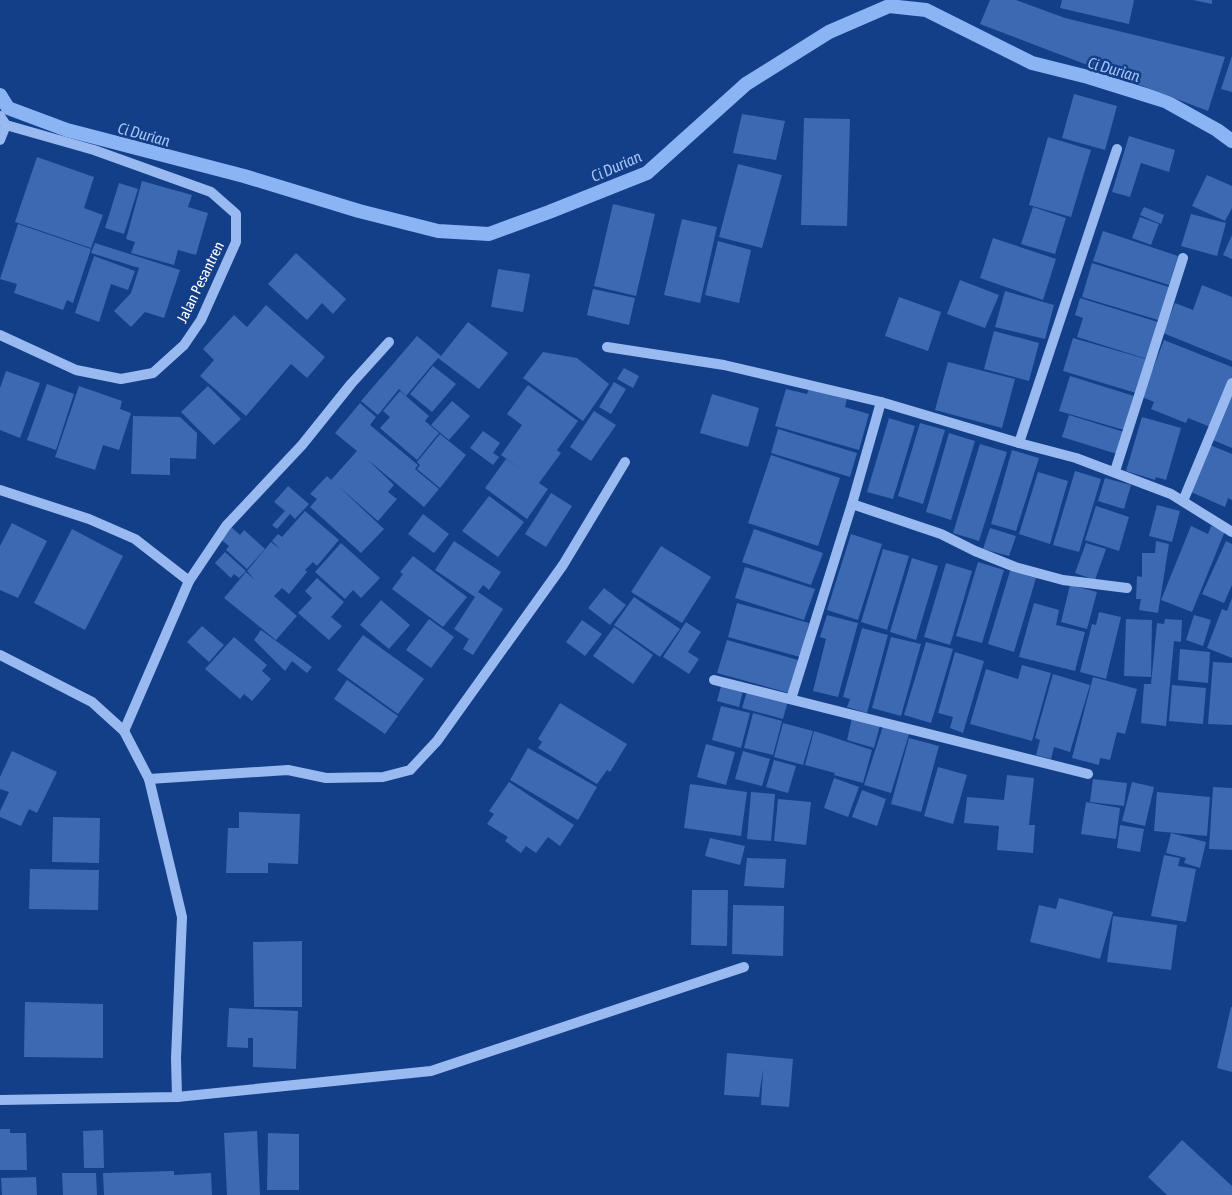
<svg xmlns="http://www.w3.org/2000/svg" width="1232" height="1195" font-family="'Asap Condensed',sans-serif">
<rect width="100%" height="100%" fill="#133e88"/>
<g fill="none" stroke-linecap="round" stroke-linejoin="round">
<polyline stroke="#8ab4f3" stroke-width="14" points="0,95 8,108 67,130 244,176 359,211 438,231 489,234 549,212 647,173 746,84 829,32 889,6 926,10 1032,63 1088,77 1165,101 1217,130 1232,141"/>
</g>
<g fill="#3c69b2">
<polygon points="990,0 1016,0 1065,18 1225,57 1208,111 980,24"/>
<polygon points="1062,0 1134,0 1129,24 1060,8"/>
<polygon points="1193,0 1212,0 1212,4"/>
<polygon points="1232,56 1232,92 1221,89"/>
<polygon points="1074,94 1117,106 1105,150 1062,138"/>
<polygon points="742,114 785,121 776,160 733,153"/>
<polygon points="804,118 850,119 847,226 801,225"/>
<polygon points="1129,136 1175,150 1169,172 1141,163 1130,197 1112,192"/>
<polygon points="1048,137 1091,150 1071,217 1029,205"/>
<polygon points="37,157 94,177 84,208 103,215 91,248 15,222"/>
<polygon points="738,164 782,175 762,248 719,237"/>
<polygon points="1207,175 1232,186 1232,208 1225,221 1192,206"/>
<polygon points="142,181 192,195 188,207 208,213 196,255 178,250 174,265 131,253 135,242 126,239"/>
<polygon points="119,183 138,189 124,234 105,228"/>
<polygon points="613,204 655,214 636,296 594,286"/>
<polygon points="1033,207 1066,218 1055,254 1021,244"/>
<polygon points="1144,207 1164,215 1161,224 1140,215"/>
<polygon points="1191,214 1226,223 1217,256 1181,246"/>
<polygon points="1140,217 1159,224 1151,245 1132,238"/>
<polygon points="682,219 717,227 700,303 664,295"/>
<polygon points="18,224 91,249 73,303 67,300 63,310 14,293 17,284 0,279"/>
<polygon points="1103,231 1178,256 1169,285 1093,261"/>
<polygon points="1232,235 1232,259 1223,255"/>
<polygon points="993,238 1056,259 1043,300 980,278"/>
<polygon points="718,241 751,250 739,303 705,295"/>
<polygon points="95,243 180,270 164,318 145,312 131,327 114,311 131,293 139,268 91,253"/>
<polygon points="296,253 346,299 333,314 322,303 307,320 268,284"/>
<polygon points="94,256 135,271 128,290 111,284 99,322 75,313"/>
<polygon points="1092,263 1169,287 1158,320 1082,297"/>
<polygon points="498,269 530,274 523,312 491,307"/>
<polygon points="960,280 999,295 985,328 947,314"/>
<polygon points="1202,285 1232,297 1232,361 1163,333 1175,303 1193,310"/>
<polygon points="593,289 635,298 629,325 587,315"/>
<polygon points="1005,291 1054,305 1045,339 995,327"/>
<polygon points="899,297 941,312 928,351 885,336"/>
<polygon points="1080,298 1158,322 1147,359 1077,337 1083,318 1075,315"/>
<polygon points="266,305 325,357 307,378 291,364 246,416 200,376 214,360 203,349 234,315 247,327"/>
<polygon points="468,322 508,353 479,389 438,358 406,396 399,389 378,415 361,401 417,336 441,356"/>
<polygon points="994,331 1039,343 1029,381 984,369"/>
<polygon points="1073,338 1146,359 1136,393 1063,371"/>
<polygon points="1164,340 1232,367 1232,379 1213,428 1188,418 1186,423 1151,409 1154,402 1142,397"/>
<polygon points="543,352 577,358 609,384 583,421 523,378"/>
<polygon points="948,362 1015,379 1002,428 935,410"/>
<polygon points="433,366 456,384 432,412 410,394"/>
<polygon points="624,368 639,376 633,388 617,379"/>
<polygon points="6,371 40,383 20,438 0,430 0,388"/>
<polygon points="1070,376 1134,396 1124,430 1059,411"/>
<polygon points="614,382 626,389 611,414 599,407"/>
<polygon points="47,384 74,394 56,450 27,440"/>
<polygon points="528,385 578,421 557,450 561,453 539,483 548,489 527,519 485,488 506,459 525,472 501,455 522,425 507,414"/>
<polygon points="79,386 122,401 120,409 131,413 119,450 103,445 95,470 55,457"/>
<polygon points="208,386 241,419 214,445 181,412"/>
<polygon points="809,388 847,399 845,407 869,414 859,450 775,426 786,389 807,394"/>
<polygon points="400,391 429,416 425,421 439,433 417,460 380,428 390,417 383,411"/>
<polygon points="1232,392 1232,448 1213,440"/>
<polygon points="712,394 759,408 748,447 700,433"/>
<polygon points="452,401 470,416 449,440 431,425"/>
<polygon points="360,403 376,417 370,425 418,465 415,469 439,489 424,507 367,459 394,485 388,492 397,499 378,521 337,485 384,529 361,553 310,507 317,499 310,494 327,476 331,480 357,451 335,433"/>
<polygon points="594,411 616,425 591,461 570,447"/>
<polygon points="1069,415 1124,432 1117,454 1062,437"/>
<polygon points="133,416 180,417 197,433 196,459 170,458 170,475 131,474"/>
<polygon points="1142,417 1181,428 1166,480 1156,477 1155,480 1126,471"/>
<polygon points="889,418 915,426 893,499 867,492"/>
<polygon points="920,423 945,430 923,504 898,496"/>
<polygon points="778,429 857,453 850,477 771,453"/>
<polygon points="483,431 500,443 493,453 499,457 493,465 470,448"/>
<polygon points="949,433 975,441 951,520 926,512"/>
<polygon points="440,434 466,455 440,488 417,469 420,465 417,462"/>
<polygon points="980,444 1007,452 979,541 953,533"/>
<polygon points="1210,445 1232,454 1232,500 1228,498 1225,507 1191,492"/>
<polygon points="1012,450 1039,458 1016,531 991,524"/>
<polygon points="771,455 840,478 818,546 748,523"/>
<polygon points="1075,471 1101,479 1079,552 1053,545"/>
<polygon points="1038,472 1068,481 1050,544 1019,534"/>
<polygon points="1105,478 1131,485 1124,509 1098,501"/>
<polygon points="288,486 309,504 295,519 290,514 277,529 272,525 285,511 274,502"/>
<polygon points="551,493 572,506 546,547 525,534"/>
<polygon points="489,496 524,522 498,557 462,531"/>
<polygon points="1157,505 1180,511 1172,542 1149,536"/>
<polygon points="1096,506 1129,517 1119,551 1085,540"/>
<polygon points="305,511 339,540 317,566 313,562 305,570 307,572 289,594 282,588 274,596 297,616 276,640 224,598 246,572 255,580 247,571 271,542 281,550 272,541 278,534 282,537"/>
<polygon points="423,514 449,534 434,553 408,534"/>
<polygon points="12,523 47,541 18,598 0,590 0,546"/>
<polygon points="230,526 240,535 244,530 265,549 247,569 226,550 229,546 219,538"/>
<polygon points="1191,526 1208,534 1211,526 1225,531 1192,612 1161,600"/>
<polygon points="990,528 1016,536 1009,556 983,549"/>
<polygon points="72,529 123,556 85,630 34,603"/>
<polygon points="754,529 823,553 811,585 742,562"/>
<polygon points="851,534 882,544 858,620 827,610"/>
<polygon points="454,541 501,572 489,590 483,585 478,592 503,609 473,655 463,649 469,639 454,629 475,597 435,570"/>
<polygon points="1156,541 1169,544 1158,613 1139,610 1141,599 1136,599 1137,576 1142,577 1142,553 1155,553"/>
<polygon points="1226,541 1232,544 1232,585 1224,603 1202,594"/>
<polygon points="341,543 380,578 361,598 353,590 345,599 315,572"/>
<polygon points="1086,543 1106,549 1095,580 1075,573"/>
<polygon points="661,546 711,577 682,623 631,592"/>
<polygon points="883,549 909,556 887,630 861,622"/>
<polygon points="225,552 246,571 239,578 234,574 231,578 215,563"/>
<polygon points="413,556 467,597 443,627 392,589 403,574 400,572"/>
<polygon points="912,558 938,566 916,640 890,632"/>
<polygon points="978,562 1004,570 982,643 956,636"/>
<polygon points="946,563 972,571 950,645 924,637"/>
<polygon points="745,567 815,589 804,620 735,598"/>
<polygon points="1010,571 1036,578 1014,652 988,644"/>
<polygon points="317,578 344,602 331,617 342,626 329,640 298,613 312,598 305,591"/>
<polygon points="1070,585 1097,592 1087,629 1061,622"/>
<polygon points="604,588 626,605 610,625 588,608"/>
<polygon points="634,597 680,629 660,657 614,625"/>
<polygon points="1232,598 1232,658 1207,648 1222,609 1227,611"/>
<polygon points="381,600 410,625 389,649 360,625"/>
<polygon points="737,603 809,623 800,657 728,637"/>
<polygon points="1034,603 1059,610 1056,625 1085,632 1075,671 1019,657"/>
<polygon points="1099,612 1121,617 1106,679 1080,672 1092,624 1096,625"/>
<polygon points="827,615 858,623 838,697 813,691 826,639 820,637"/>
<polygon points="1194,615 1211,620 1203,646 1186,640"/>
<polygon points="429,619 454,637 431,668 406,650"/>
<polygon points="1126,619 1152,620 1151,677 1124,676"/>
<polygon points="1165,619 1182,620 1181,642 1174,641 1166,726 1141,723 1144,684 1151,684 1157,623 1164,624"/>
<polygon points="582,620 602,634 585,656 566,642"/>
<polygon points="686,622 701,632 688,652 699,659 689,674 663,657"/>
<polygon points="202,626 224,645 209,662 187,642"/>
<polygon points="614,627 653,655 633,684 593,656"/>
<polygon points="862,628 888,635 867,713 847,707 850,699 843,697"/>
<polygon points="261,630 312,667 307,673 292,661 285,671 254,640"/>
<polygon points="363,635 424,679 398,714 337,670"/>
<polygon points="234,637 267,665 262,671 271,679 252,701 244,694 240,699 205,669"/>
<polygon points="891,637 921,644 901,716 872,708"/>
<polygon points="727,640 798,660 789,693 717,673"/>
<polygon points="926,642 953,649 931,723 904,715"/>
<polygon points="1180,649 1210,652 1208,683 1178,680"/>
<polygon points="955,652 984,661 963,733 950,728 953,717 938,713"/>
<polygon points="1213,662 1232,663 1232,725 1208,724"/>
<polygon points="1022,665 1051,673 1032,741 970,724 986,669 1018,679"/>
<polygon points="1053,674 1090,685 1070,752 1054,747 1051,759 1036,755 1040,740 1035,738"/>
<polygon points="1093,677 1137,689 1125,734 1117,732 1110,760 1100,758 1099,765 1072,758"/>
<polygon points="347,680 398,716 385,734 334,699"/>
<polygon points="1172,685 1206,688 1203,724 1169,721"/>
<polygon points="721,686 743,691 739,707 717,701"/>
<polygon points="747,691 788,701 783,719 742,708"/>
<polygon points="560,703 627,744 610,772 607,770 597,784 538,748 542,742 538,739"/>
<polygon points="721,706 750,713 741,748 712,740"/>
<polygon points="753,713 782,721 773,755 744,748"/>
<polygon points="852,718 880,725 874,748 847,740"/>
<polygon points="783,723 813,731 803,765 774,757"/>
<polygon points="883,726 909,734 891,793 864,785"/>
<polygon points="814,731 872,750 863,783 834,775 835,773 805,765"/>
<polygon points="909,738 939,746 921,812 891,804"/>
<polygon points="706,744 735,752 726,785 697,777"/>
<polygon points="528,748 597,787 578,820 510,780"/>
<polygon points="12,751 57,772 37,813 29,809 21,826 0,817 0,811 9,792 0,789 0,777"/>
<polygon points="743,751 770,759 762,786 735,779"/>
<polygon points="774,760 796,766 788,793 766,787"/>
<polygon points="938,767 967,775 953,824 924,816"/>
<polygon points="1007,775 1034,778 1029,825 1035,825 1033,853 997,850 999,826 964,823 967,797 1004,800"/>
<polygon points="834,778 859,787 848,817 824,808"/>
<polygon points="1093,779 1127,783 1124,806 1090,802"/>
<polygon points="509,782 574,825 560,846 548,837 536,853 526,846 521,853 505,841 508,837 487,824 494,814 489,811"/>
<polygon points="1132,782 1154,787 1145,826 1122,821"/>
<polygon points="690,784 747,792 741,836 684,828"/>
<polygon points="1213,787 1232,788 1232,850 1209,849"/>
<polygon points="862,790 886,799 877,826 852,817"/>
<polygon points="751,792 775,794 771,841 747,839"/>
<polygon points="1157,792 1210,797 1207,836 1154,831"/>
<polygon points="778,799 811,802 806,845 774,841"/>
<polygon points="1086,802 1120,808 1116,839 1081,834"/>
<polygon points="239,812 300,814 298,864 268,863 268,873 226,873 228,828 239,828"/>
<polygon points="53,817 100,818 99,863 52,862"/>
<polygon points="1120,825 1144,829 1140,852 1117,848"/>
<polygon points="1171,833 1206,842 1200,868 1184,863 1186,858 1166,853"/>
<polygon points="710,838 745,846 740,865 705,856"/>
<polygon points="1164,855 1180,858 1178,866 1196,869 1186,922 1151,916"/>
<polygon points="747,858 786,859 784,888 744,886"/>
<polygon points="30,869 99,870 98,910 29,909"/>
<polygon points="692,890 728,890 727,946 691,945"/>
<polygon points="1059,898 1113,912 1100,959 1030,942 1039,905 1056,909"/>
<polygon points="733,905 784,906 783,956 732,954"/>
<polygon points="1113,916 1177,925 1171,970 1107,962"/>
<polygon points="302,941 302,1007 254,1007 253,942"/>
<polygon points="25,1002 103,1004 103,1058 24,1057"/>
<polygon points="1231,1007 1232,1007 1232,1072 1217,1068"/>
<polygon points="229,1008 298,1011 296,1069 253,1067 253,1038 248,1038 248,1048 227,1047"/>
<polygon points="727,1053 793,1059 789,1107 761,1105 763,1069 759,1097 724,1095"/>
<polygon points="0,1129 10,1129 10,1133 26,1133 27,1170 0,1170"/>
<polygon points="103,1130 104,1168 84,1168 83,1131"/>
<polygon points="257,1131 260,1195 227,1195 224,1133"/>
<polygon points="268,1133 299,1134 299,1190 267,1190"/>
<polygon points="1182,1140 1232,1186 1232,1195 1167,1195 1148,1177"/>
<polygon points="174,1171 174,1175 211,1173 212,1195 104,1195 103,1173"/>
<polygon points="62,1173 96,1173 97,1195 63,1195"/>
<polygon points="36,1177 37,1195 2,1195 1,1178"/>
</g>
<g fill="none" stroke-linecap="round" stroke-linejoin="round">
<g stroke="#99baf0" stroke-width="10">
<polyline points="0,116 6,125 94,150 211,192 236,214 236,242 201,320 184,345 153,373 121,379 76,370 0,335"/>
<polyline points="0,140 6,125"/>
<polyline points="1117,149 1019,443 1076,458 1171,494 1232,532"/>
<polyline points="607,347 724,365 881,402 1019,443"/>
<polyline points="1115,471 1183,258"/>
<polyline points="0,490 89,519 135,539 189,581"/>
<polyline points="1183,501 1232,383"/>
<polyline points="852,504 941,534 975,551 1015,567 1063,580 1127,588"/>
<polyline points="0,655 92,702 124,731 149,779 182,917 176,1058 177,1097"/>
<polyline points="714,680 1088,774"/>
<polyline points="791,699 852,504 881,402"/>
<polyline points="124,731 189,581 226,526 302,445 351,384 389,342"/>
<polyline points="149,779 288,770 326,778 383,777 410,770 437,741 563,565 625,462"/>
<polyline points="0,1100 177,1097 431,1071 744,967"/>
</g>
</g>
<g text-anchor="middle" dominant-baseline="central" stroke-width="5" stroke-linejoin="round" paint-order="stroke">
<g font-size="15" fill="#fff" stroke="#133e88">
<text transform="translate(200 282) rotate(-64)">Jalan Pesantren</text>
</g>
<g font-size="16" font-style="italic" fill="#a4c4f7" stroke="#133e88">
<text transform="translate(1114 69) rotate(16)">Ci Durian</text>
<text transform="translate(144 134) rotate(15)">Ci Durian</text>
<text transform="translate(616 166) rotate(-24)">Ci Durian</text>
</g>
</g>
</svg>
